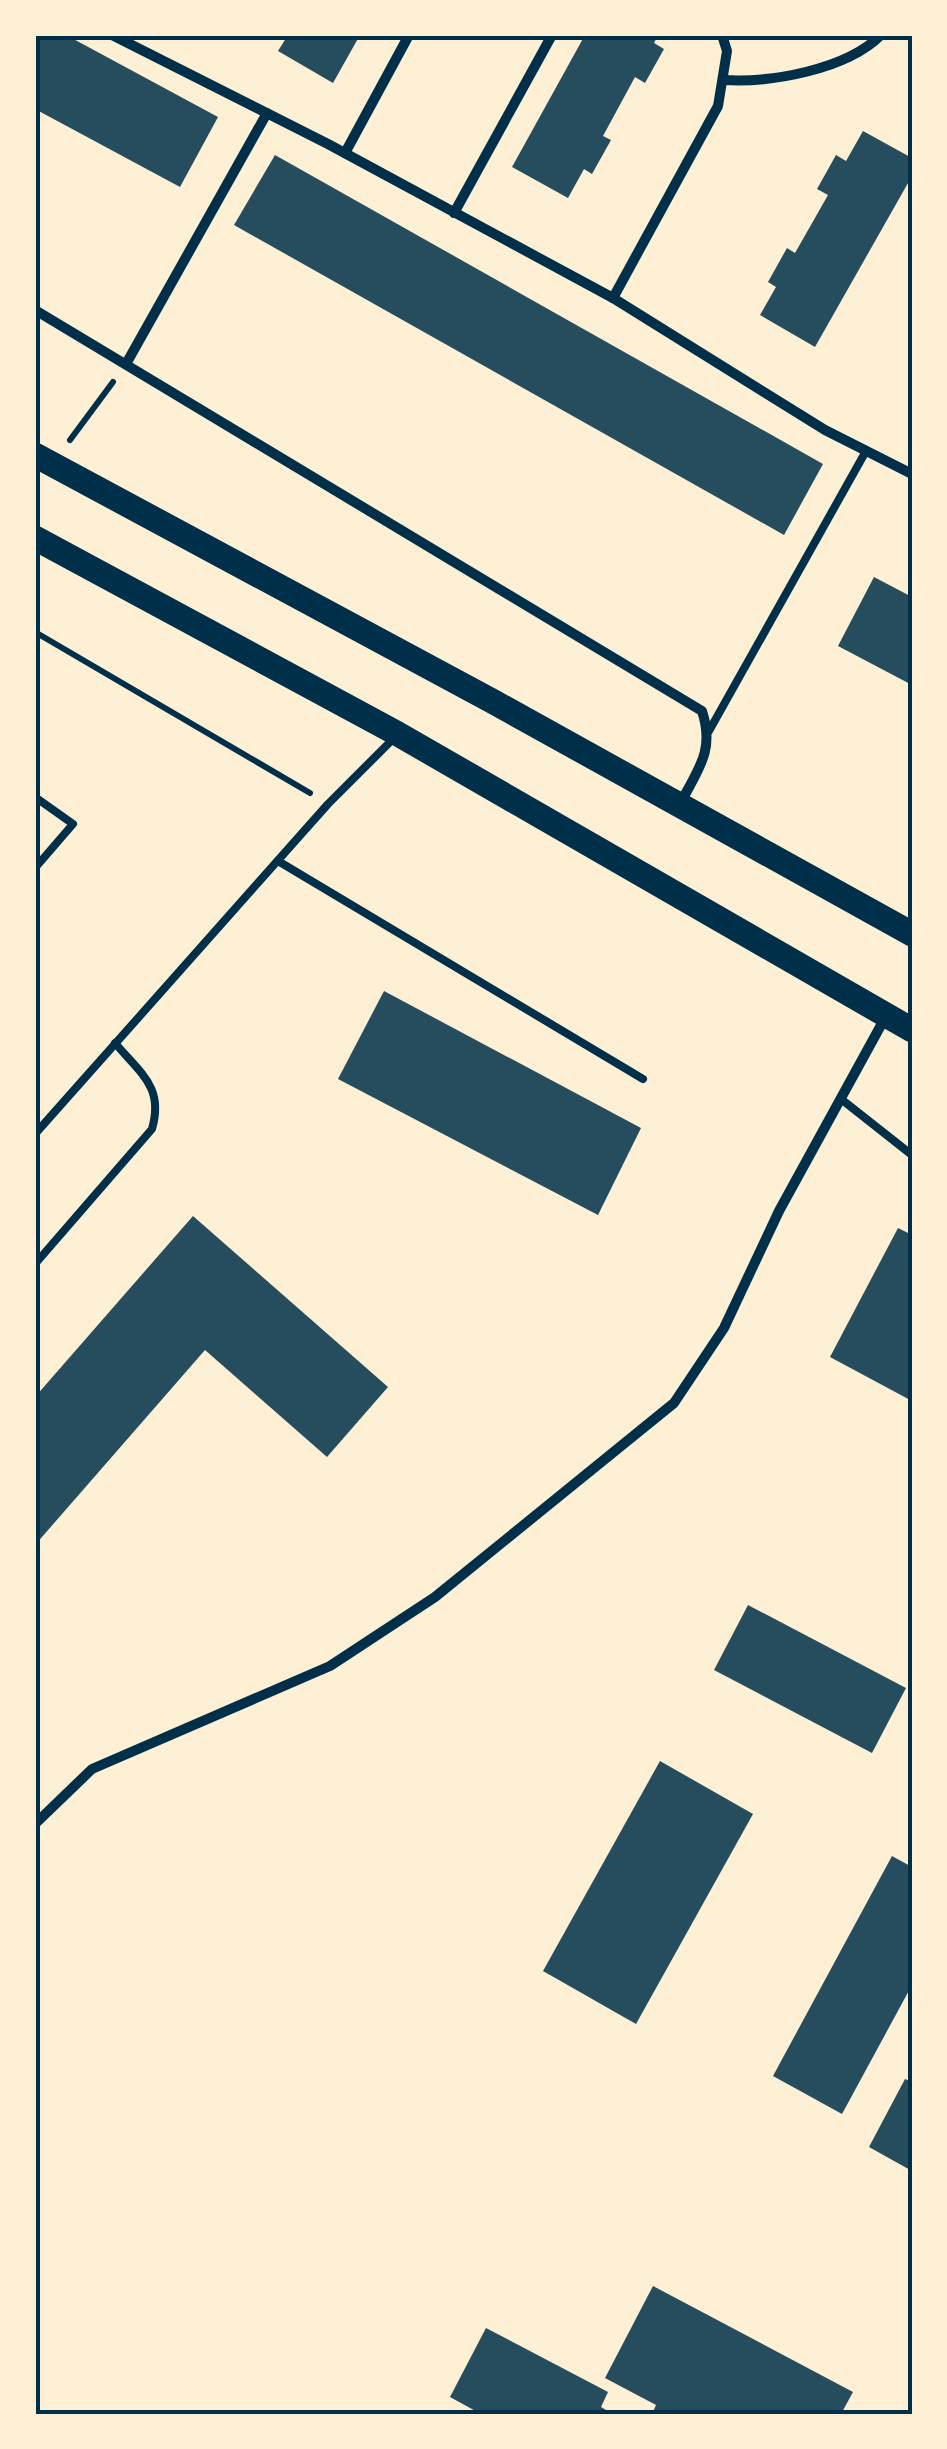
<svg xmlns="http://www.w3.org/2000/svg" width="947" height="2449" font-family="Poppins,sans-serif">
<rect width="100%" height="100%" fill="#fdf0d5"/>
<g fill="#264d5e">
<polygon points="35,35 66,35 218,117 180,187 35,109"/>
<polygon points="288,35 360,35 333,83 278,51"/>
<polygon points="585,35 658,35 654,43 664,49 645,83 635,77 603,136 611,140 592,174 584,169 568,198 512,167"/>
<polygon points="863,131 912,158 912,176 815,347 760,315 776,287 768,282 787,248 795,253 828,195 817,189 836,155 846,161"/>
<polygon points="275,155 823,464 784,535 234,225"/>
<polygon points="874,577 912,597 912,685 838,646"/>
<polygon points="384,991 641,1128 598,1215 338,1079"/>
<polygon points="193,1216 388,1387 327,1457 205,1350 35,1545 35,1397"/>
<polygon points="898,1228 912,1235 912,1401 830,1357"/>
<polygon points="748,1605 906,1688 872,1753 714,1670"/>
<polygon points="660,1761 753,1814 636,2024 543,1971"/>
<polygon points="892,1856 912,1867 912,1985 842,2114 773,2076"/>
<polygon points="905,2079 912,2082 912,2171 869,2147"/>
<polygon points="653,2286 853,2392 841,2414 678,2414 673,2411 671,2414 652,2414 656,2405 605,2378"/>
<polygon points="486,2328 608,2392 601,2407 613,2414 481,2414 450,2397"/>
</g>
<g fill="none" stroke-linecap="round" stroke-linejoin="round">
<g stroke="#003049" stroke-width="6">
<polyline points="70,440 113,382"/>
<polyline points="35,632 310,793"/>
</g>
<g stroke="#003049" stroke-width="8">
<polyline points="709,731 866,451"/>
<polyline points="35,797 73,824 35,868"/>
<polyline points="278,861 643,1079"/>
<polyline points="841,1099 912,1155"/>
<polyline points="35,1134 328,804 395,737"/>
<path d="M35,1264L152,1129C164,1087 141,1074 115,1043"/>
</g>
<g stroke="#003049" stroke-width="10">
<polyline points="112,35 328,144 613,298 825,430 912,474"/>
<path d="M723,80C770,83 846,70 881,35"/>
<polyline points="345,153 409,35"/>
<polyline points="454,213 552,35"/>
<polyline points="613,298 718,106 727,51 722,35"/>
<path d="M35,310L702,711C715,751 698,769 680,804"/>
<polyline points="126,364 267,113"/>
<polyline points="35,1824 92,1769 330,1666 435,1597 674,1403 724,1328 779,1211 886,1016"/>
</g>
<g stroke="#003049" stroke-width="25">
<polyline points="35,455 492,701 912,934"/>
<polyline points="35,538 398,734 912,1030"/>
</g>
</g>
<rect width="947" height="2449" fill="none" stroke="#fdf0d5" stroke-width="75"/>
<rect x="38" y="38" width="872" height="2374" fill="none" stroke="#003049" stroke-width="4"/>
</svg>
